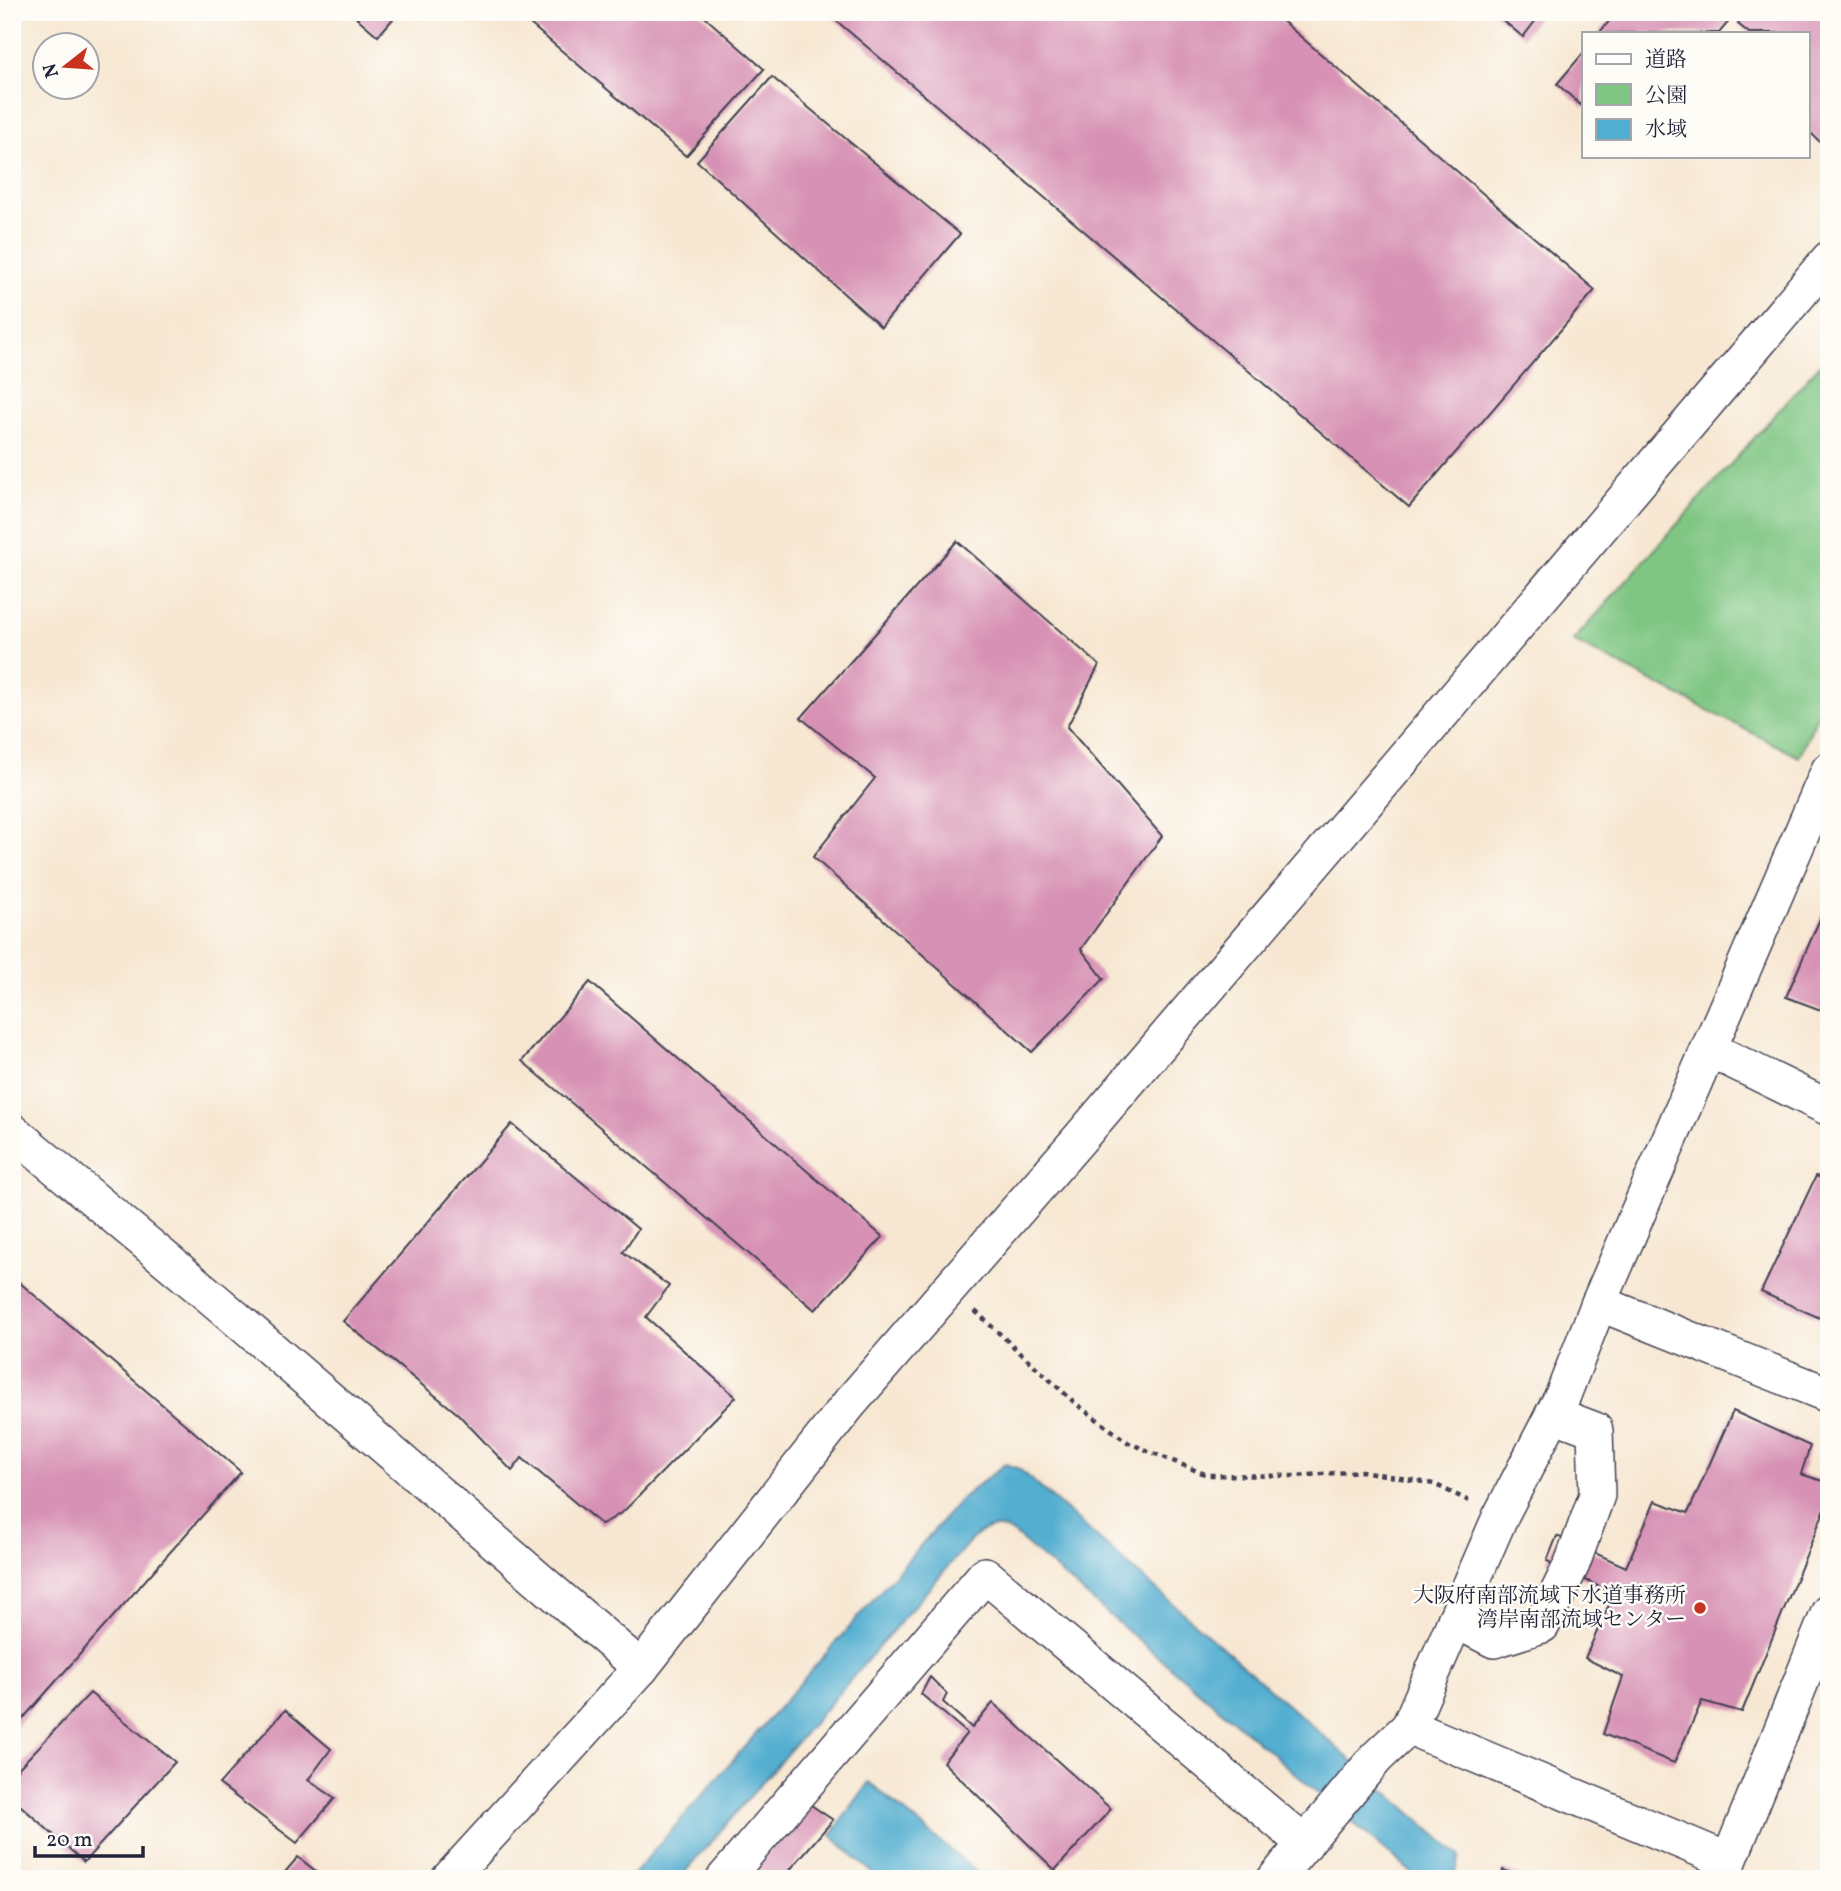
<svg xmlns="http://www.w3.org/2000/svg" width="1841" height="1891" font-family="Vollkorn,'Noto Serif JP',serif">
<rect width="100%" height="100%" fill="#fdfcf7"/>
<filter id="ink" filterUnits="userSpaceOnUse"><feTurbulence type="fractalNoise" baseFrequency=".0143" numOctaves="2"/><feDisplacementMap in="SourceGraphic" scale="14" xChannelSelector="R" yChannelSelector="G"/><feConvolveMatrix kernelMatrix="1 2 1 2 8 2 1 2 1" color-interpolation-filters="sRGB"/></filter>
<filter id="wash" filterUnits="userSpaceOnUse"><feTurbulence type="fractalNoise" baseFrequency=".00686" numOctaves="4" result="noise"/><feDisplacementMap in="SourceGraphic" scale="28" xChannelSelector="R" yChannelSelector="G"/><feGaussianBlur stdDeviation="1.57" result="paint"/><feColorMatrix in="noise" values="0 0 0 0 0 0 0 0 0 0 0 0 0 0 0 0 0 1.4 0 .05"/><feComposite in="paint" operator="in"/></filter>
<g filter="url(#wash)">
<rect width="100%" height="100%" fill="#f7e7d2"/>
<polygon fill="#7fc683" stroke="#50745f" stroke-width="2" points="1829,354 1829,689 1799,757 1573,641"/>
<g fill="#52aed0" stroke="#3a6886" stroke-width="2">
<path d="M1005,1464L1019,1469L1460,1856L1454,1879H1419L1012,1532C993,1523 983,1529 969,1542L679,1879H629L962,1498Z"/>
<polygon points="869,1782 985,1879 879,1879 831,1835"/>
</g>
<g id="blocks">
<g fill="#d791b4">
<polygon points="350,12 399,12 378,36"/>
<polygon points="516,12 699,12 764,69 686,156"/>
<polygon points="826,12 1272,12 1595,290 1409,507"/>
<polygon points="1493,12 1542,12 1523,37"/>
<polygon points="1617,12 1737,12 1719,33 1599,33"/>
<polygon points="1747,12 1829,12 1829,135 1821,143 1808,130 1808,33 1749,33 1738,24"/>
<polygon points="1584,52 1584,108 1557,84"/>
<polygon points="772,77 960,234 881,327 697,161"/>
<polygon points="957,541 1099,665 1067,727 1162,836 1081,949 1104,979 1032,1052 813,857 875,778 801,718"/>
<polygon points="1829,898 1829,1013 1786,997"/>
<polygon points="590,982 883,1237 815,1310 522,1061"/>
<polygon points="512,1124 638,1229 623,1252 669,1286 646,1317 736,1397 624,1511 602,1525 522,1458 512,1471 458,1414 343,1321"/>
<polygon points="1816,1176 1829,1181 1829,1322 1761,1292"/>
<polygon points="12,1276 241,1472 12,1731"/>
<polygon points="1733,1411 1810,1446 1801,1474 1829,1483 1829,1499 1742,1712 1702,1701 1674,1763 1603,1734 1623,1677 1585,1658 1614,1594 1547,1561 1557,1536 1626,1567 1655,1501 1688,1513"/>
<polygon points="930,1677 947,1694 943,1702 972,1728 993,1703 1111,1809 1055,1870 943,1762 967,1733 921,1694"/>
<polygon points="90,1693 175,1762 84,1862 12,1798 12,1775"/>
<polygon points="285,1710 331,1749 308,1780 335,1798 297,1843 219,1784"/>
<polygon points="808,1803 833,1820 782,1879 746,1879"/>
<polygon points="298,1857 318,1873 313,1879 279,1879"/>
<polygon points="1503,1870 1527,1879 1501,1879"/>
</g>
</g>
</g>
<g filter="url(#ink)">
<use href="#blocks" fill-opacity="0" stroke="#424052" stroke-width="2"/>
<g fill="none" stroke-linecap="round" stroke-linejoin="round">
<g stroke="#424052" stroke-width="38">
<g id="minor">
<polyline points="1829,770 1599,1303 1829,1395"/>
<polyline points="1709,1049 1829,1108"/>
<polyline points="12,1131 217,1302 641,1668"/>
<polyline points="1455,1620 1494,1640 1542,1625 1572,1564 1597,1495 1595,1430 1553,1414"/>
<polyline points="1409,1727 1500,1517 1563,1395 1599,1303"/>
<polyline points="449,1879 641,1668 849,1404 1081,1137 1829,259"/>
<polyline points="724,1879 985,1575 1305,1844"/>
<polyline points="1275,1879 1376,1758 1409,1727 1729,1861 1829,1612"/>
</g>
</g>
<polyline stroke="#424052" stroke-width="4.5" stroke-dasharray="5 5" stroke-linecap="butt" points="975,1311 1075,1403 1129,1443 1207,1475 1296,1476 1362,1471 1434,1484 1469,1501"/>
<use href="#minor" stroke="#fff" stroke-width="35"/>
</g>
</g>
<circle fill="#c8321e" stroke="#fdfcf7" stroke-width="2.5" cx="1700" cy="1608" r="7"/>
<g text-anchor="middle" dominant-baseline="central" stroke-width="5" stroke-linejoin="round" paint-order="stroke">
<g font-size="21" fill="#22223b" stroke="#fdfcf7" text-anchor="end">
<text x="1686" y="1596">大阪府南部流域下水道事務所<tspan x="1686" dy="24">湾岸南部流域センター</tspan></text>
</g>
</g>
<rect width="1841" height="1891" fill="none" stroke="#fdfcf7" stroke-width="42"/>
<rect x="1582" y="32" width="228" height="126" fill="#fdfcf7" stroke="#a5a5ac" stroke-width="2"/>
<rect x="1596" y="54" width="35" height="10" fill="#ffffff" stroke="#a5a5ac" stroke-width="2"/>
<text x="1645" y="66" font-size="21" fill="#22223b">道路</text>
<rect x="1596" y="84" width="35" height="21" fill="#7fc683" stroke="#a5a5ac" stroke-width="2"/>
<text x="1645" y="102" font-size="21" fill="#22223b">公園</text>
<rect x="1596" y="119" width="35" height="21" fill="#52aed0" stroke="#a5a5ac" stroke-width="2"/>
<text x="1645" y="136" font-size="21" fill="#22223b">水域</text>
<g transform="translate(66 66) rotate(253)"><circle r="33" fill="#fdfcf7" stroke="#a5a5ac" stroke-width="2"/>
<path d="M0-5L12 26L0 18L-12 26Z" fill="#c8321e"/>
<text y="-10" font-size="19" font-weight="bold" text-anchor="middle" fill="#22223b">N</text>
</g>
<path d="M35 1846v10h108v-10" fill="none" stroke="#22223b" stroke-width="3.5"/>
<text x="46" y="1846" font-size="21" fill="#22223b" stroke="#fdfcf7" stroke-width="5" paint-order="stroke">20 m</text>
</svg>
